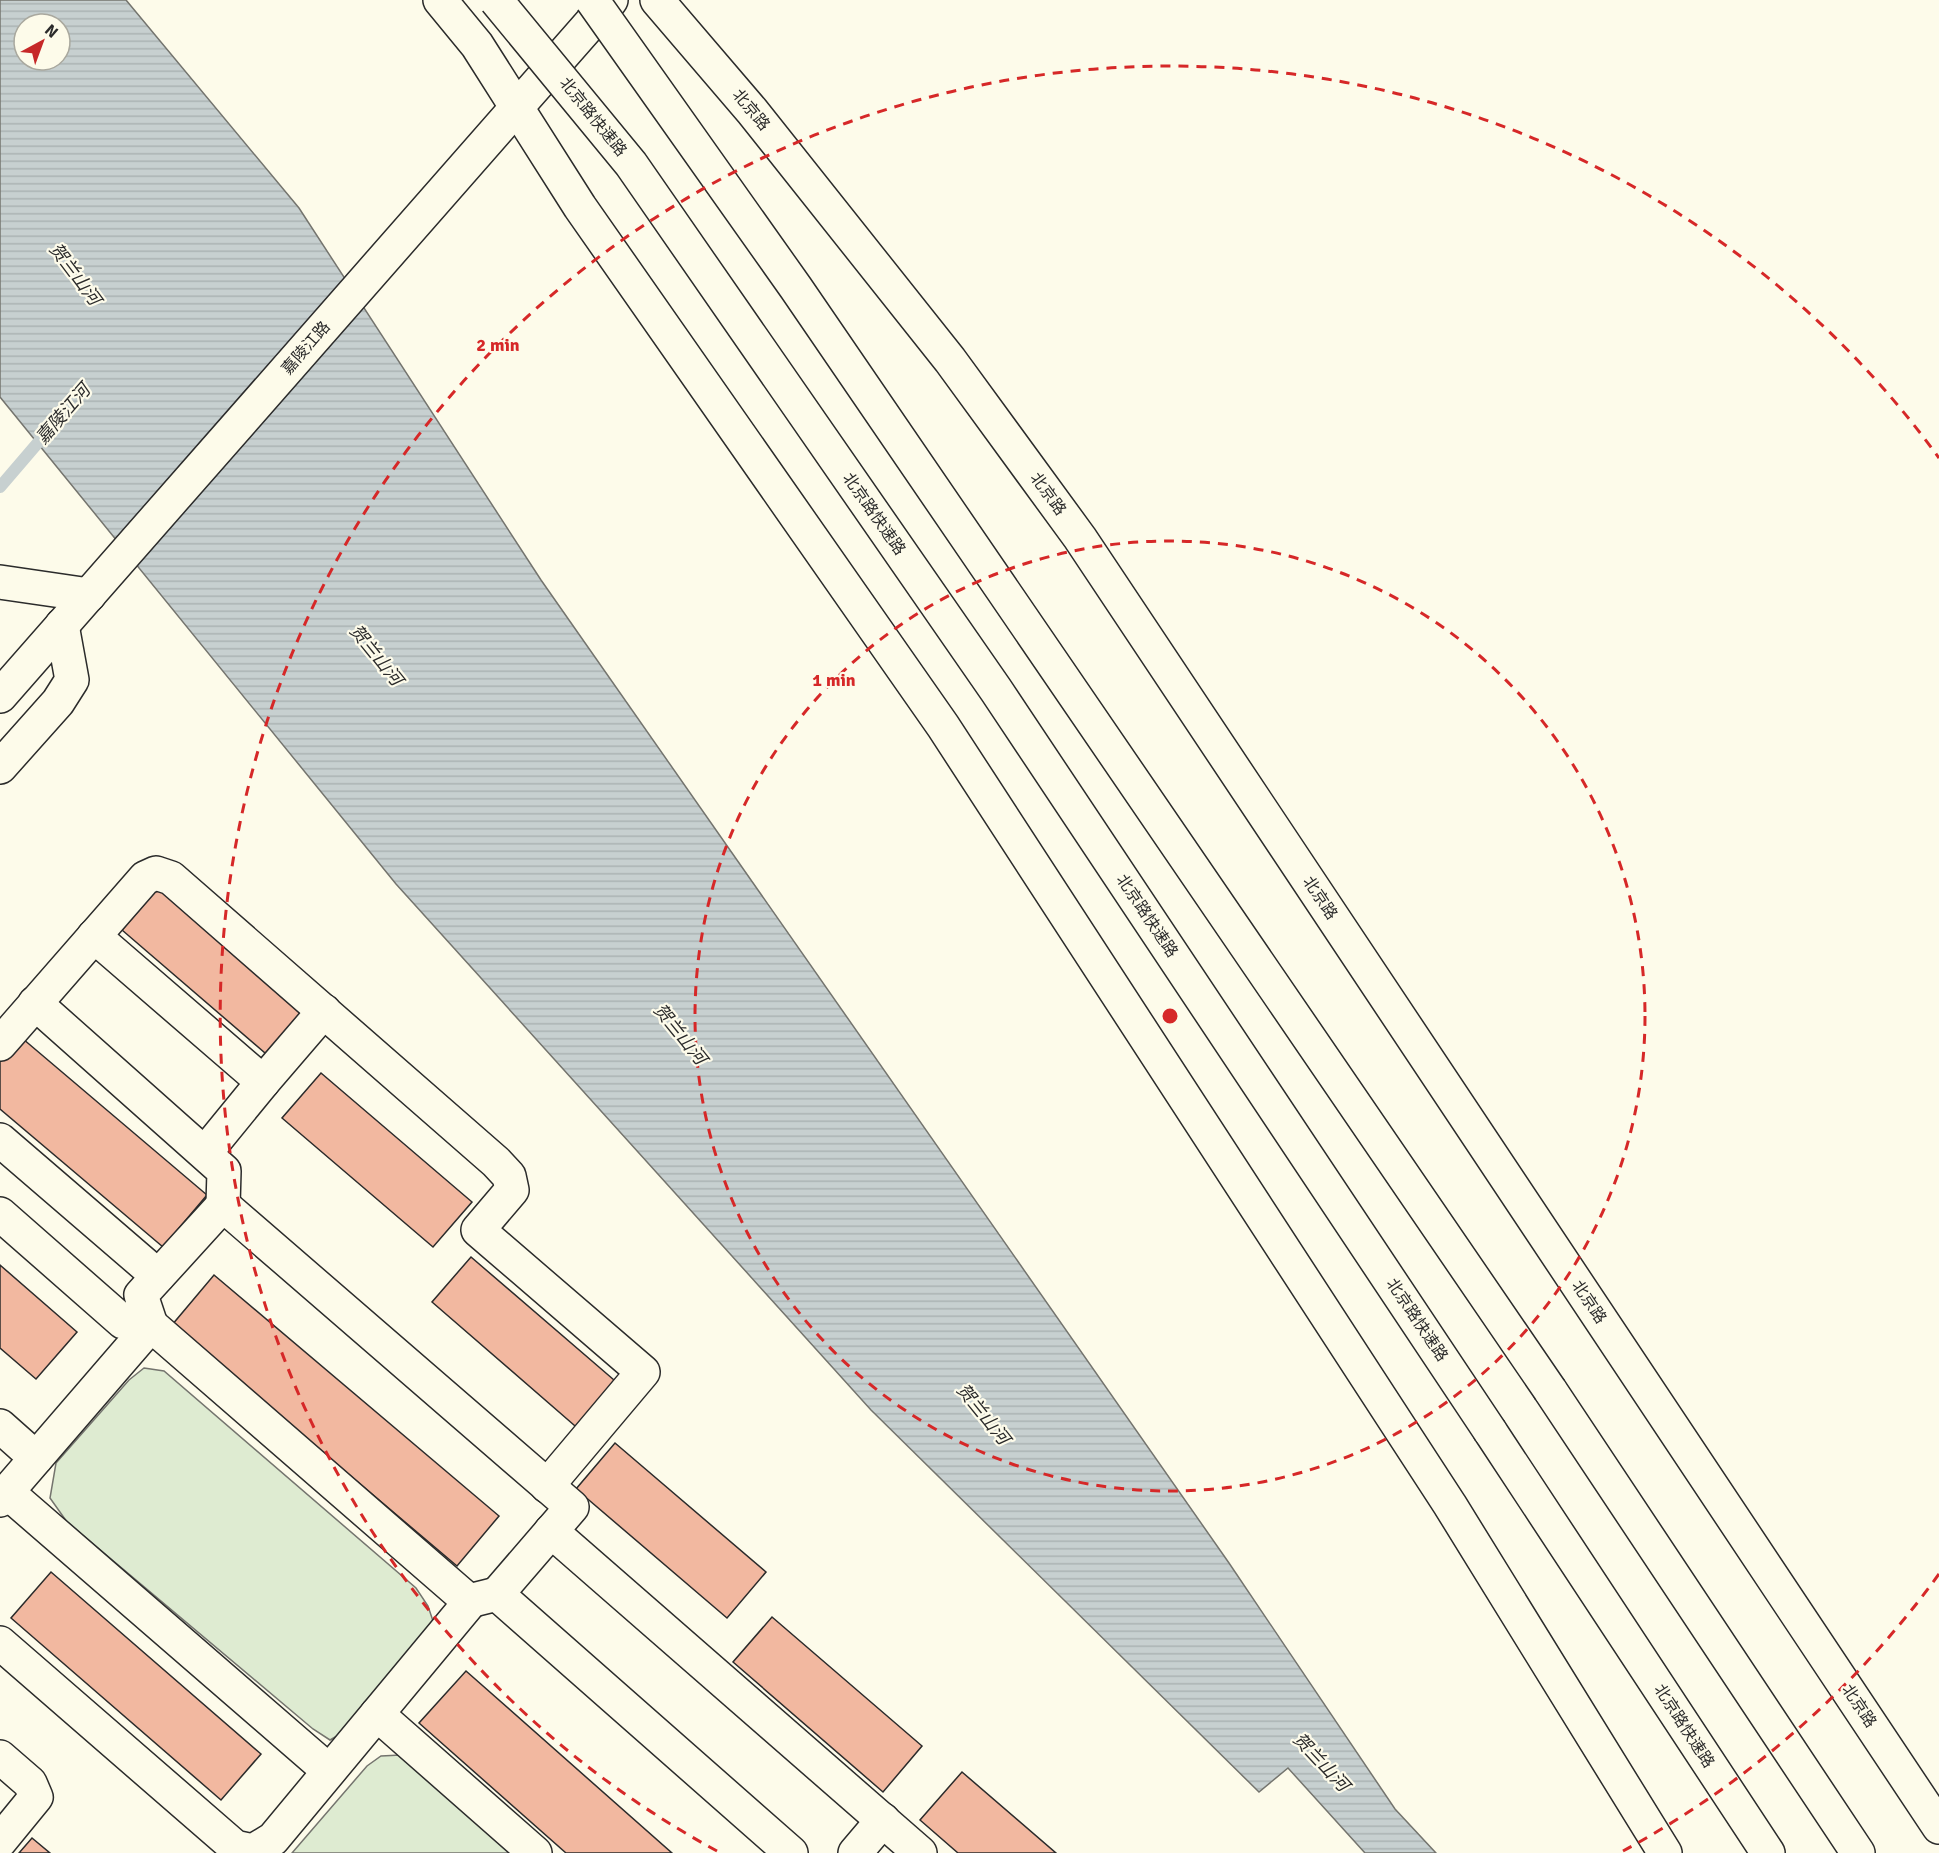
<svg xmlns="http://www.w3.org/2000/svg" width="1939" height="1853" font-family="Signika,'Noto Sans SC',sans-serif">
<defs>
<pattern id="water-rules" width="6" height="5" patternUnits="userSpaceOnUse" patternTransform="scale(1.5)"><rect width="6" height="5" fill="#c7d0d0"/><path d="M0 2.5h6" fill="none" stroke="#abb3b3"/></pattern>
</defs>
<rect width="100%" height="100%" fill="#fdfbea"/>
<g fill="#deebd1" stroke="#74746e" stroke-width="1.5">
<polygon points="144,1368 164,1371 416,1588 428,1606 434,1624 344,1732 330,1740 313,1729 67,1522 50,1498 56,1463 129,1380"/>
<polygon points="401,1755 514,1853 292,1853 367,1766 381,1756"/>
</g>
<path fill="url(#water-rules)" stroke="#74746e" stroke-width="1.5" fill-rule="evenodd" d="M0,0H126L299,208L541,580L1229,1563L1395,1809L1436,1853H1365L1288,1768L1259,1792L871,1410L396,884L0,397ZM24,24H60V60H24Z"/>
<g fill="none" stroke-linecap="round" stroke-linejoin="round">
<polyline stroke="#c7d0d0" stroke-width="12" points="0,487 48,431"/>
</g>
<g fill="#f2b8a0" stroke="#2b2b2b" stroke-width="1.5">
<polygon points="161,884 312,1013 272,1059 122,930"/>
<polygon points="16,1033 207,1195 163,1247 0,1109 0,1053"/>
<polygon points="321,1073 472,1202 433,1247 282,1118"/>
<polygon points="471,1257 621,1386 582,1432 432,1302"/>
<polygon points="0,1265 77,1332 36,1379 0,1348"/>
<polygon points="214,1275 499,1516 457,1566 172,1325"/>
<polygon points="615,1443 766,1572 727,1618 576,1489"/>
<polygon points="51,1572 261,1754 221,1800 11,1618"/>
<polygon points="772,1617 922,1746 883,1792 733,1662"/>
<polygon points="466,1671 672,1853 566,1853 419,1723"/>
<polygon points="962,1772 1056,1853 958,1853 920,1820"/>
<polygon points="32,1838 50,1853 19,1853"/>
</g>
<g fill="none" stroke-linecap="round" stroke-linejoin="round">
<g stroke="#2b2b2b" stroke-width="36">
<g id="minor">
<polyline points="0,582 89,595"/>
<polyline points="0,696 611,0"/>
<polyline points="0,767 58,702 72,680 62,625"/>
<polyline points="94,936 263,1082 205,1153"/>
<polyline points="35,1003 224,1171 223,1205"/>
<polyline points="0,1044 145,878 156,873 171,878 496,1162 509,1176 512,1190 478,1230 643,1372 547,1486"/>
<polyline points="263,1082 324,1011"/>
<polyline points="0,1140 158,1276"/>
<polyline points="0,1214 123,1322 151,1325 141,1295 223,1205 572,1507 497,1594"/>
<polyline points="0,1426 36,1458"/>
<polyline points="7,1492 329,1771"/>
<polyline points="0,1500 151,1325 470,1602 273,1839 253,1851 235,1847 0,1643"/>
<polyline points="551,1531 920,1853"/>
<polyline points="477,1599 497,1594 791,1853"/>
<polyline points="377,1714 535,1853"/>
<polyline points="0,1757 30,1783 36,1797 0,1841"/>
<polyline points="855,1853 883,1820"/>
</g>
</g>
<g stroke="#2b2b2b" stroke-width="36">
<g id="major">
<polyline points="440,0 477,45 580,207 943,726 1450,1505 1665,1853"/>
<polyline points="657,0 752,111 950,360 1080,538 1939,1827"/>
</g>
</g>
<g stroke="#2b2b2b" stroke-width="36">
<g id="highway">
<polyline points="1550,1390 1858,1853"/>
<polyline points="1490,1431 1768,1853"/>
</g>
</g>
<use href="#minor" stroke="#fdfbea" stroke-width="33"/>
<use href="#major" stroke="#fdfbea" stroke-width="33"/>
<use href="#highway" stroke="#fdfbea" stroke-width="33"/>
<g stroke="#2b2b2b" stroke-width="36" stroke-linecap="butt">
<g id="highway-bridge">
<polyline points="496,0 631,164 996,690 1490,1431"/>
<polyline points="592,0 796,288 1550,1390"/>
</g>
</g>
<use href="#highway-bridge" stroke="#fdfbea" stroke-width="33"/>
</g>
<g fill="none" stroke="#d62828" stroke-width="3" stroke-dasharray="10 8">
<circle cx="1170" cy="1016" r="475"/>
<path d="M1939 1574A950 950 0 0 1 1623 1851M717 1851A950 950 0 1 1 1939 458"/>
</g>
<g text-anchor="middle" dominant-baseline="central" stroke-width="4.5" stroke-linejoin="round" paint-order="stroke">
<g font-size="16" fill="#2b2b2b" stroke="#fdfbea">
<text transform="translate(751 110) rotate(50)">北京路</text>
<text transform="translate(593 117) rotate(51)">北京路快速路</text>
<text transform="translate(306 348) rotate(-49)">嘉陵江路</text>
<text transform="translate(1048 494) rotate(54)">北京路</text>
<text transform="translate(874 514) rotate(55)">北京路快速路</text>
<text transform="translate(1320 898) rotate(56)">北京路</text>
<text transform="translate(1147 916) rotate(56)">北京路快速路</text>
<text transform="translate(1589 1302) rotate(56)">北京路</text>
<text transform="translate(1417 1320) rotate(56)">北京路快速路</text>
<text transform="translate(1859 1706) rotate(56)">北京路</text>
<text transform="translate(1684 1726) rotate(57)">北京路快速路</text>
</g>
<g font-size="18" font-style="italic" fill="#2b2b2b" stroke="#fdfbea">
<text transform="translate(75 274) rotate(53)">贺兰山河</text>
<text transform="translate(63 414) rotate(-49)">嘉陵江河</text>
<text transform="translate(376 655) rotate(51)">贺兰山河</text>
<text transform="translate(680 1034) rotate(51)">贺兰山河</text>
<text transform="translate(983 1414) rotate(51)">贺兰山河</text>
<text transform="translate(1321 1762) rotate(47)">贺兰山河</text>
</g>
</g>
<circle cx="1170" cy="1016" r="9" fill="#d62828" stroke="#fdfbea" stroke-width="3"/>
<g font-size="18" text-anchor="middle" font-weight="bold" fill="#d62828" stroke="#fdfbea" stroke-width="4.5" stroke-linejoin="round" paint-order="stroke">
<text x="498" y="351">2 min</text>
<text x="834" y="686">1 min</text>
</g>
<g transform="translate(42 42) rotate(41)"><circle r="28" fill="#fdfbea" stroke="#a9a89e" stroke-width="1.5"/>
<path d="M0-4.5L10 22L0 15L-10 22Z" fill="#c62828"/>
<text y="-9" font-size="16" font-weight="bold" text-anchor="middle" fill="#2b2b2b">N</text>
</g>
</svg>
